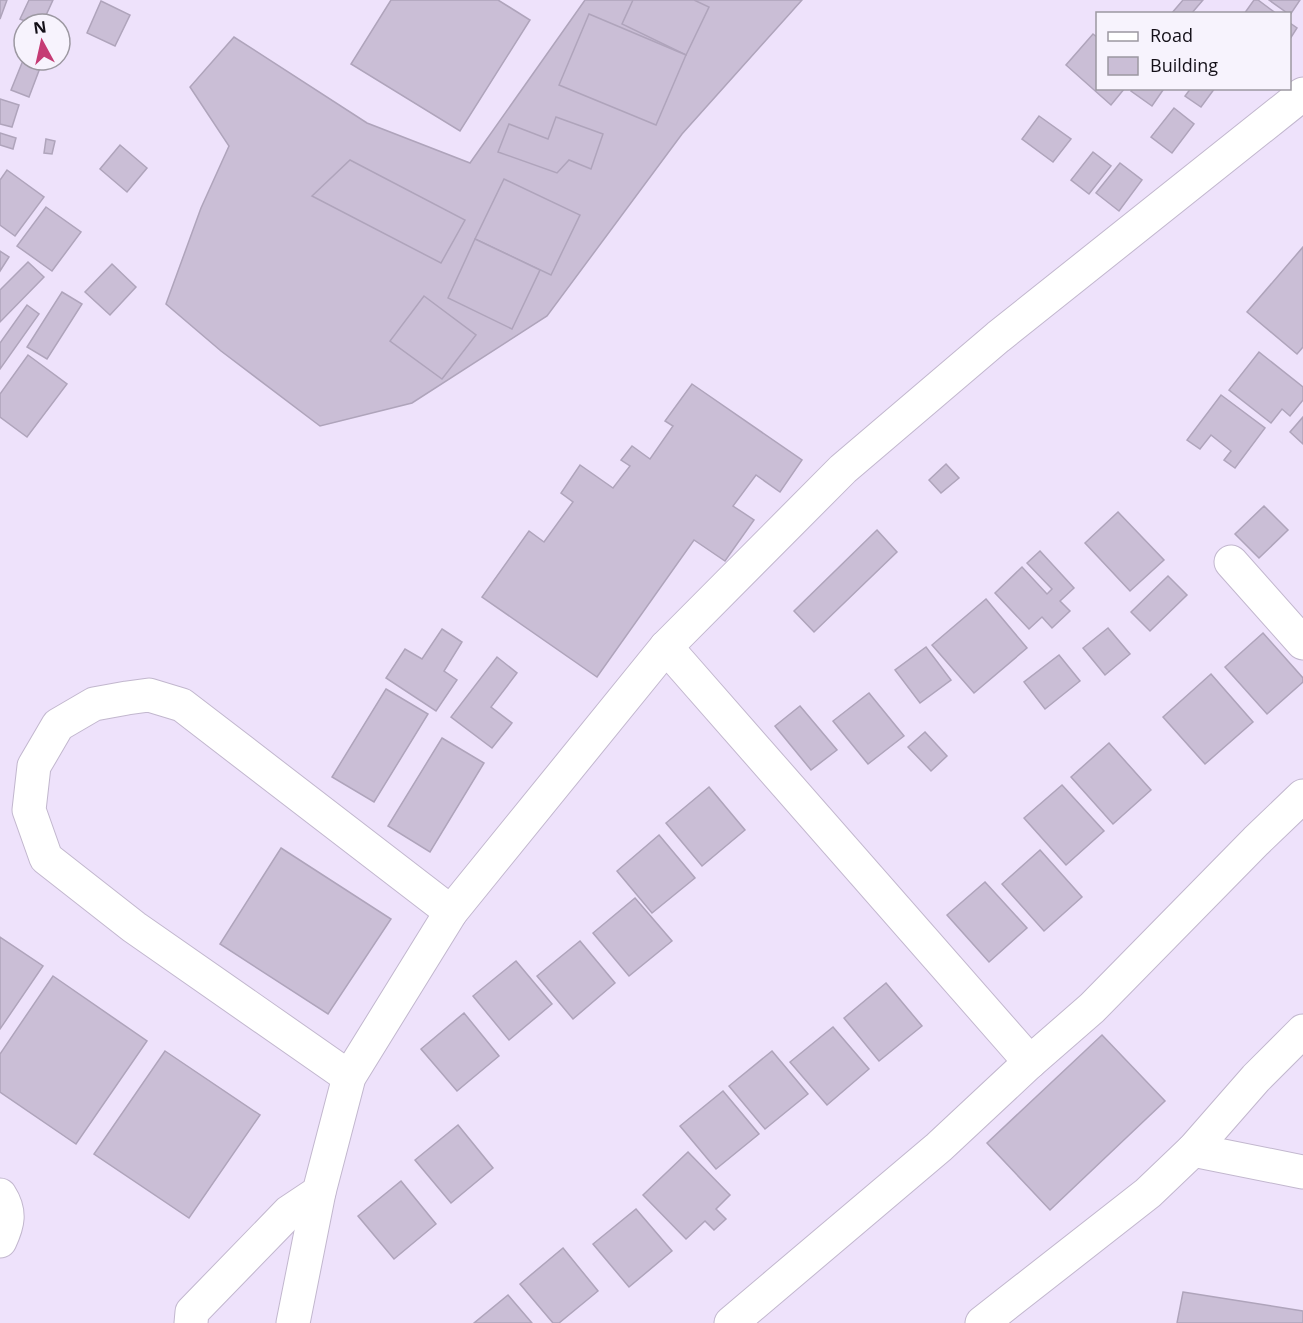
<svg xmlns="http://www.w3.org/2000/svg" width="1303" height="1323" font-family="'Open Sans',sans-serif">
<rect width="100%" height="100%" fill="#eee2fb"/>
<g fill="#cabed6" stroke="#afa4bb" stroke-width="1.5">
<polygon points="0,0 7,0 0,19"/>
<polygon points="29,0 53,0 42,24 32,24 20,19"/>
<polygon points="391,0 498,0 530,20 460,131 351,64"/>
<polygon points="585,0 802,0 682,134 547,316 412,403 320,426 221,351 166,304 201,208 229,146 190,87 234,37 367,123 470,163"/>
<polygon points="633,0 694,0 709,7 686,55 622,24"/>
<polygon points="1183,0 1203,0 1191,14 1171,14"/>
<polygon points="1254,0 1258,0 1277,14 1244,14"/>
<polygon points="1269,0 1300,0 1290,15"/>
<polygon points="101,1 130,15 115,46 87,33"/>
<polygon points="589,14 686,55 656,125 559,85"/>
<polygon points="1290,23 1297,28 1290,39"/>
<polygon points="1093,34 1098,38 1098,88 1125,88 1111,105 1066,65"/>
<polygon points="24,58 24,60 43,60 29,97 11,90"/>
<polygon points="1133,88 1161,88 1163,90 1152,106 1131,91"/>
<polygon points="1191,88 1215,88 1201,107 1185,96"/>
<polygon points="0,99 19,105 12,127 0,124"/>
<polygon points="1174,108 1194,124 1172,153 1151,137"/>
<polygon points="1039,116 1071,139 1053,162 1022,139"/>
<polygon points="556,117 603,134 591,169 569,160 557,173 498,152 509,124 548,139"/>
<polygon points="0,133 16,138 13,149 0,145"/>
<polygon points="46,139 55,141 52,154 44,153"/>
<polygon points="120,145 147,168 127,192 100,169"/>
<polygon points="1093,152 1111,166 1089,194 1071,180"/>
<polygon points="350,160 465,220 441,263 312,196"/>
<polygon points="1120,163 1142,180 1119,211 1096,193"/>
<polygon points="7,170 44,197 15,236 0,225 0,180"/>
<polygon points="504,179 580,215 551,275 475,239"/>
<polygon points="46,207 81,232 52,271 17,246"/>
<polygon points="475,239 540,270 512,329 448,298"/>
<polygon points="1303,247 1303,347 1297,354 1247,312"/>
<polygon points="0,251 9,257 0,271"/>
<polygon points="28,262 44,277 0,322 0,290"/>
<polygon points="112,264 136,287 110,315 85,292"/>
<polygon points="62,292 82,304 47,359 27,347"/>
<polygon points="424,296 476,335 442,379 390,341"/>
<polygon points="27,305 39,314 0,369 0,343"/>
<polygon points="1259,352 1303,387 1303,400 1290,416 1282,409 1271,423 1229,390"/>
<polygon points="28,355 67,384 27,437 0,417 0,394"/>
<polygon points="692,384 802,460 780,492 756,475 733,506 754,520 725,561 694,540 597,677 482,597 529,531 544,542 573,502 561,493 580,465 613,488 630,466 621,460 632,446 650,459 673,426 665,421"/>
<polygon points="1221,395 1265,428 1235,468 1224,460 1231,451 1211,435 1200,449 1187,440"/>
<polygon points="1303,417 1303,444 1290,432"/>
<polygon points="946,464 959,478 941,493 929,480"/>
<polygon points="1264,506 1288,530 1259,558 1235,534"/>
<polygon points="1118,512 1164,560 1130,591 1085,543"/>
<polygon points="877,530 897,552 814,632 794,611"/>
<polygon points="1040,551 1074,588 1060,601 1070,611 1052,628 1042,617 1029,629 995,593 1022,567 1047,594 1052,589 1027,563"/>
<polygon points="1168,576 1187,595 1150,631 1131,612"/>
<polygon points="986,599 1027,648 974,693 932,645"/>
<polygon points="1108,628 1130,654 1105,675 1083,648"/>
<polygon points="442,629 462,642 444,671 457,680 436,711 386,678 405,649 422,659"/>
<polygon points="1263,633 1303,678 1303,682 1267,714 1225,667"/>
<polygon points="926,647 951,680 920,703 895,670"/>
<polygon points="1059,655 1080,681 1045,709 1024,682"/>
<polygon points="497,657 517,673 491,707 512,723 492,748 451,717"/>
<polygon points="1211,674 1253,722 1205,764 1163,717"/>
<polygon points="386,689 428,714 374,802 332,777"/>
<polygon points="869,693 904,736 868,764 833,721"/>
<polygon points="800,706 837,750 811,770 775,726"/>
<polygon points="925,732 947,756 931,771 908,747"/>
<polygon points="442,738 484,763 430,852 388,826"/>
<polygon points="1109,743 1151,790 1113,824 1071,777"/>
<polygon points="1062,785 1104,831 1066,865 1024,818"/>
<polygon points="709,787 745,830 702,866 666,823"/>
<polygon points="659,835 695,878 652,913 617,871"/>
<polygon points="281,848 391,919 328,1014 220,944"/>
<polygon points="1040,850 1082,897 1044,931 1002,884"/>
<polygon points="985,882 1027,928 989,962 947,915"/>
<polygon points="635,898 672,941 629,976 593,933"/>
<polygon points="0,937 43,966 0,1029"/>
<polygon points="580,941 615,983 573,1019 537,976"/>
<polygon points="516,961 552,1004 509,1040 473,996"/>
<polygon points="53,976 147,1041 76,1144 0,1092 0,1054"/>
<polygon points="886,983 922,1026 879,1061 844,1018"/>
<polygon points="464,1013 499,1056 457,1091 421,1049"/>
<polygon points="833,1027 869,1069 827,1105 790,1062"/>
<polygon points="1102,1035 1165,1101 1050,1210 987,1143"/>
<polygon points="165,1051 260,1115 189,1218 94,1154"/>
<polygon points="772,1051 808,1094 765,1129 729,1086"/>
<polygon points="723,1091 759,1134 716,1169 680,1126"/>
<polygon points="458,1125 493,1168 451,1203 415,1160"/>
<polygon points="688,1152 730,1195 716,1209 726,1219 714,1230 705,1221 686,1239 643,1195"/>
<polygon points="401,1181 436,1224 394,1259 358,1216"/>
<polygon points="636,1209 672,1251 629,1287 593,1244"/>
<polygon points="563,1248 598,1291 559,1323 553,1323 520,1284"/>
<polygon points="1183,1292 1303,1311 1303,1323 1177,1323"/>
<polygon points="508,1295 532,1323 474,1323"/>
</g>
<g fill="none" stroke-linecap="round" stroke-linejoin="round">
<g stroke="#c2b7ce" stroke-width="35">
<g id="minor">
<polyline points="1231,562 1303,643"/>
<polyline points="666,647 1030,1062"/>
<polyline points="349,1077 134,927 46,858 29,810 34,766 58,725 94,704 127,698 149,695 182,705 451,912"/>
<polyline points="1193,1150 1303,1172"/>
<path d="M0,1195C11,1212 8,1224 0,1241"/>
<polyline points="191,1323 192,1312 289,1212 319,1192 349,1077 451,912 666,647 843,469 998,337 1303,94"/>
<polyline points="293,1323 319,1192"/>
<polyline points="731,1323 939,1147 1030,1062 1092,1008 1256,841 1303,796"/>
<polyline points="982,1323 1148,1193 1193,1150 1256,1078 1303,1031"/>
</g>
</g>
<use href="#minor" stroke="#fff" stroke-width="33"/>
</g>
<rect x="1096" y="12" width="195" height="78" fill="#f7f3fd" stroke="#9c98a1" stroke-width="1.5"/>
<rect x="1108" y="32" width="30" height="9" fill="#ffffff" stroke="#9c98a1" stroke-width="1.5"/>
<text x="1150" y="42" font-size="18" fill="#141018">Road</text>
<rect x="1108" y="57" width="30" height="18" fill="#cabed6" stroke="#9c98a1" stroke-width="1.5"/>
<text x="1150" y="72" font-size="18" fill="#141018">Building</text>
<g transform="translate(42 42) rotate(352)"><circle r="28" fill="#f7f3fd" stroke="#9c98a1" stroke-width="1.5"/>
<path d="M0-4.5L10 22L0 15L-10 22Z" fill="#c53b74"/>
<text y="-9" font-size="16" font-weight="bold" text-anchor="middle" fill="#141018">N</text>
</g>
</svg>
